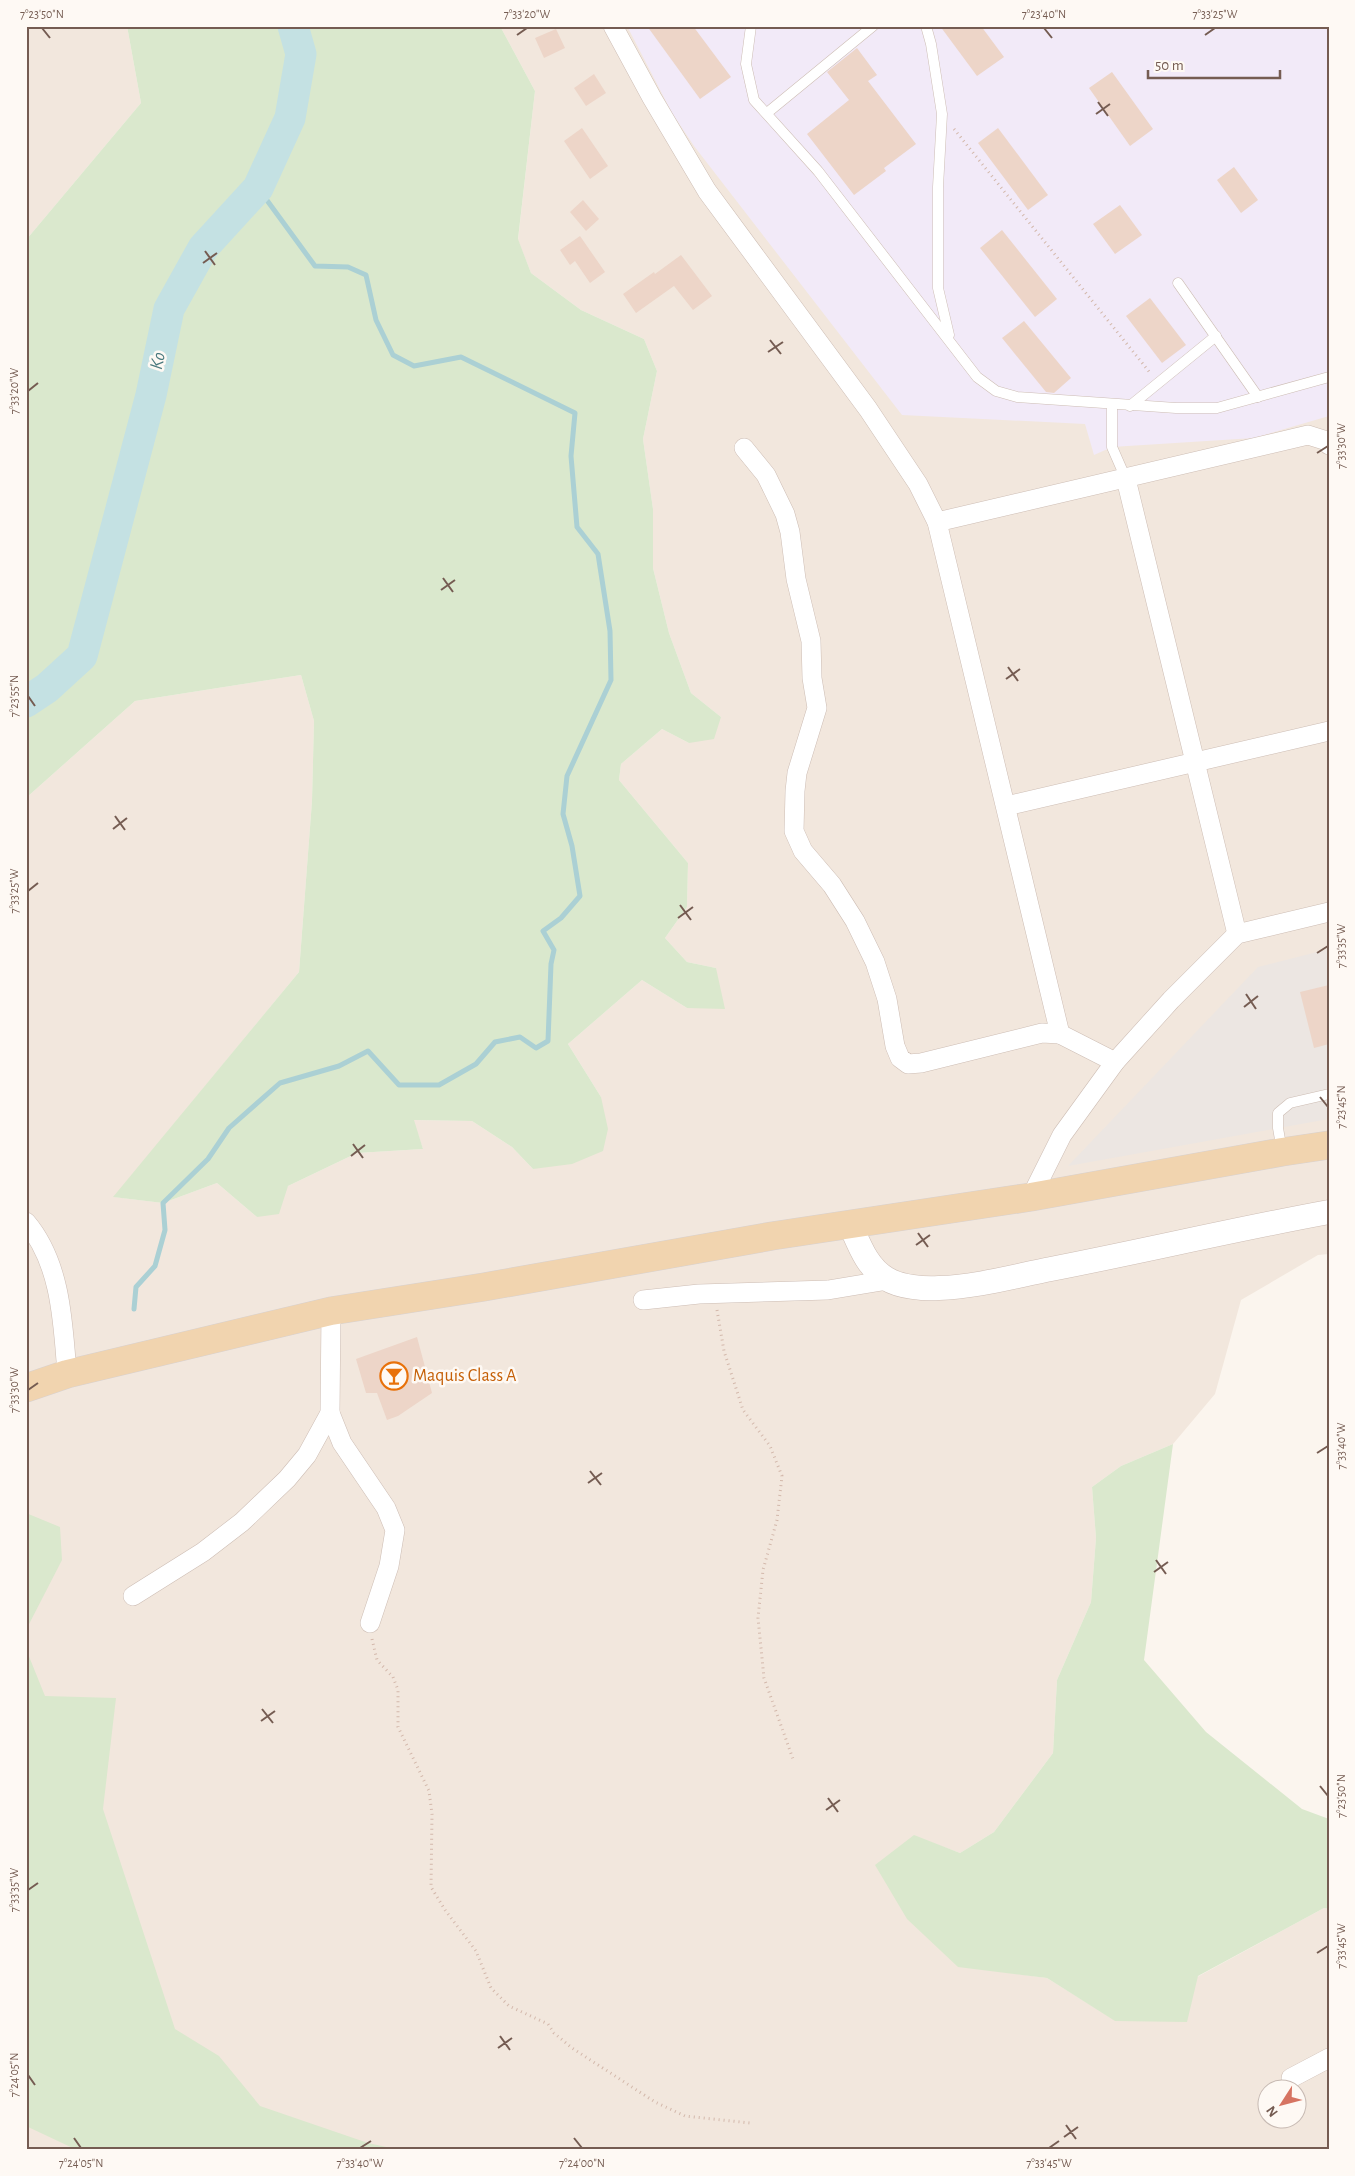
<svg xmlns="http://www.w3.org/2000/svg" width="1355" height="2176" font-family="'Alegreya Sans',sans-serif">
<rect width="100%" height="100%" fill="#fbf5ee"/>
<g fill="#f2e7dd" fill-rule="evenodd">
<polygon points="26,26 127,26 141,103 26,240"/>
<path d="M500,26H1329V1254L1318,1255L1241,1300L1215,1394L1173,1444L1121,1466L1092,1487L1096,1538L1091,1602L1057,1680L1053,1753L994,1832L960,1853L914,1836L1011,1973L1047,1978L1116,2021L1324,1908L1329,1909V2150H26V798L135,701L301,675L314,721L312,801L299,972L114,1197L163,1203L217,1183L257,1217L288,1186L357,1153L423,1149L413,1120L472,1121L512,1147L533,1169L601,1097L568,1044L642,980L687,1008L716,968L687,962L665,938L687,907L688,863L619,780L621,764L662,729L689,743L721,717L691,693L669,633L653,568V509L643,439L657,371L644,339L581,310L531,273L518,240L535,91ZM1268,2088H1298V2118H1268Z"/>
</g>
<polygon fill="#ece6e2" points="1329,949 1329,1119 1068,1166 1258,967"/>
<polygon fill="#f2eaf8" points="627,26 1329,26 1329,416 1254,438 1112,447 1094,455 1085,424 902,415 694,146 672,113"/>
<g fill="#dae8cd">
<polygon points="127,26 500,26 535,91 518,239 531,273 581,310 644,339 657,371 643,439 653,509 653,568 669,633 691,693 721,717 714,739 689,743 662,729 621,764 619,780 688,863 687,907 665,938 687,962 716,968 725,1009 687,1008 642,980 568,1044 601,1097 608,1129 603,1151 572,1164 533,1169 512,1147 472,1121 414,1120 423,1149 357,1153 288,1186 279,1214 257,1217 217,1183 163,1203 113,1197 299,972 312,801 314,721 301,675 135,701 26,798 26,240 141,103"/>
<polygon points="1173,1444 1144,1660 1206,1732 1302,1809 1329,1819 1329,1909 1324,1908 1198,1976 1187,2022 1115,2021 1047,1978 958,1967 907,1919 875,1865 914,1835 960,1853 994,1832 1053,1753 1057,1680 1091,1602 1096,1538 1092,1487 1121,1466"/>
<polygon points="26,1513 60,1527 62,1560 26,1630"/>
<polygon points="26,1649 45,1696 116,1698 103,1809 175,2029 219,2056 260,2106 368,2143 400,2150 77,2150 26,2126"/>
</g>
<g fill="none" stroke-linecap="round" stroke-linejoin="round">
<polyline stroke="#abd0d4" stroke-width="5" points="134,1309 136,1287 155,1266 165,1230 163,1203 208,1159 229,1128 280,1083 339,1066 368,1051 399,1085 439,1085 476,1064 495,1042 520,1037 536,1048 548,1041 551,964 554,950 543,931 561,918 580,896 572,846 563,814 567,776 611,680 610,631 598,554 577,527 571,456 575,413 461,357 414,366 393,355 376,320 366,275 348,267 315,266 258,188"/>
<polyline stroke="#c4e1e3" stroke-width="31" points="26,702 47,688 82,656 151,395 169,309 203,248 258,188 290,118 301,54 293,26"/>
</g>
<g fill="#edd5c8">
<polygon points="647,26 693,26 731,77 700,99"/>
<polygon points="940,26 981,26 1004,57 977,76"/>
<polygon points="556,29 565,48 544,58 535,38"/>
<polygon points="857,48 877,75 868,81 916,144 884,168 886,171 854,195 807,134 849,100 827,72"/>
<polygon points="1112,72 1153,129 1130,146 1089,88"/>
<polygon points="594,74 606,93 586,106 574,88"/>
<polygon points="582,128 608,166 590,179 564,141"/>
<polygon points="998,128 1048,195 1028,210 978,143"/>
<polygon points="1234,167 1258,200 1241,213 1217,180"/>
<polygon points="583,200 599,219 586,231 570,212"/>
<polygon points="1120,205 1142,235 1115,254 1093,224"/>
<polygon points="1002,230 1057,299 1035,317 980,248"/>
<polygon points="580,236 605,272 590,283 575,261 570,265 560,250"/>
<polygon points="681,255 712,296 693,310 674,286 636,313 623,294 654,272 655,274"/>
<polygon points="1150,298 1186,345 1162,363 1126,316"/>
<polygon points="1024,321 1071,378 1054,393 1046,392 1002,338"/>
<polygon points="1329,985 1329,1044 1314,1048 1300,992"/>
<polygon points="417,1337 432,1393 398,1416 387,1420 377,1393 366,1393 356,1359"/>
</g>
<g fill="none" stroke-linecap="round" stroke-linejoin="round">
<g stroke="#cdbdb4" stroke-width="11">
<g id="service">
<polyline points="751,26 746,64 754,100 818,171 977,377 996,391 1017,397 1176,408 1217,408 1329,377"/>
<polyline points="926,26 931,44 942,114 938,187 938,288 949,335"/>
<polyline points="767,113 873,26"/>
<polyline points="1178,283 1258,397"/>
<polyline points="1112,405 1112,447 1126,479"/>
<polyline points="1130,406 1216,336"/>
<polyline points="1282,1151 1278,1128 1278,1113 1290,1103 1329,1094"/>
</g>
</g>
<g stroke="#cdbdb4" stroke-width="20">
<g id="minor">
<polyline points="613,26 652,98 707,191 868,409 918,484 937,522 1060,1034 1115,1062"/>
<polyline points="744,448 766,475 785,514 790,532 796,579 811,641 812,678 817,708 797,773 795,791 794,831 803,851 832,885 855,921 875,962 887,999 895,1046 900,1058 908,1064 921,1063 1042,1033 1060,1034"/>
<polyline points="1126,479 1237,934"/>
<polyline points="937,522 1308,435 1327,441 1329,445"/>
<polyline points="1006,806 1329,731"/>
<polyline points="1031,1197 1062,1135 1115,1062 1171,1000 1237,934 1329,912"/>
<path d="M26,1222C61,1263 63,1322 67,1374"/>
<polyline points="643,1300 699,1294 828,1290 888,1280"/>
<polyline points="330,1413 342,1443 386,1508 395,1530 389,1566 370,1623"/>
<polyline points="133,1596 203,1552 242,1522 287,1479 307,1455 330,1413 331,1311"/>
<polyline points="1291,2078 1329,2058"/>
</g>
</g>
<g stroke="#cdbdb4" stroke-width="25">
<path id="tertiary" d="M850,1224C859,1244 867,1268 887,1279C900,1287 924,1289 939,1288C976,1287 1015,1276 1051,1269C1144,1251 1236,1229 1329,1212"/>
</g>
<g stroke="#d8d1cf" stroke-width="29">
<polyline id="primary" points="26,1388 67,1374 331,1311 484,1287 772,1236 1031,1197 1282,1152 1329,1145"/>
</g>
<g stroke="#d3b8ab" stroke-width="3" stroke-dasharray="1 4" stroke-linecap="butt">
<polyline points="954,129 1151,374"/>
<polyline points="717,1310 724,1351 743,1410 770,1446 782,1476 777,1520 763,1570 758,1618 764,1678 793,1759"/>
<polyline points="372,1639 377,1660 393,1677 398,1690 398,1727 429,1791 432,1814 431,1887 445,1910 476,1951 491,1988 509,2006 548,2024 554,2033 572,2048 655,2102 685,2116 750,2123"/>
</g>
<use href="#service" stroke="#fff" stroke-width="10"/>
<use href="#minor" stroke="#fff" stroke-width="19"/>
<use href="#tertiary" stroke="#fff" stroke-width="24"/>
<use href="#primary" stroke="#f1d4af" stroke-width="28"/>
</g>
<path fill="none" stroke="#755c52" stroke-width="2" d="M42,28L50,38M1044,28L1052,38M517,35L527,28M1205,35L1215,28M1098,102L1108,116M1096,114L1110,104M205,251L215,265M203,263L217,253M770,340L781,354M768,352L783,342M28,391L38,383M1317,453L1328,446M443,578L453,592M441,590L455,580M1008,667L1018,681M1006,679L1020,669M28,696L35,706M115,816L125,830M113,829L127,818M28,891L38,883M680,905L691,920M678,918L693,907M1317,953L1328,946M1246,994L1256,1009M1244,1007L1258,996M1320,1097L1328,1107M353,1144L363,1158M351,1156L365,1145M918,1233L928,1247M916,1245L930,1235M28,1390L38,1383M1317,1453L1328,1446M590,1471L601,1485M588,1483L602,1473M1156,1560L1166,1574M1154,1572L1168,1562M262,1709L273,1723M261,1721L275,1711M1320,1786L1328,1796M828,1798L838,1812M826,1810L840,1800M28,1890L38,1883M1317,1953L1328,1946M500,2036L510,2050M498,2048L512,2038M28,2075L35,2085M1066,2125L1076,2139M1064,2137L1078,2127M74,2138L81,2148M574,2138L582,2148M360,2148L371,2141M1049,2148L1059,2141"/>
<defs>
<g id="bar-ring" transform="scale(1.4375)"><circle r="9.5" fill="#fef9f4" stroke="#e8710a" stroke-width="1.5"/><path d="M-6-5H6L.8 .8V4.5H3.5V6h-7V4.5H-.8V.8Z" fill="#e8710a"/></g>
</defs>
<g fill-rule="evenodd">
<use href="#bar-ring" x="394" y="1376"/>
</g>
<g text-anchor="middle" dominant-baseline="central" stroke-width="5" stroke-linejoin="round" paint-order="stroke">
<g font-size="18" fill="#c56008" stroke="#fef9f4" text-anchor="start">
<text x="413" y="1376">Maquis Class A</text>
</g>
<g font-size="19" font-style="italic" fill="#4b797e" stroke="#fef9f4">
<text transform="translate(158 361) rotate(-78)">Ko</text>
</g>
</g>
<rect width="1355" height="2176" fill="none" stroke="#fef9f4" stroke-width="55"/>
<g transform="translate(1282 2104) rotate(234)"><circle r="24" fill="#fef9f4" stroke="#c7bab3"/>
<path d="M0-4L9 19L0 12L-9 19Z" fill="#d67462"/>
<text y="-8" font-size="14" font-weight="bold" text-anchor="middle" fill="#755c52">N</text>
</g>
<path d="M1148 70v8h132v-8" fill="none" stroke="#755c52" stroke-width="2.5"/>
<text x="1155" y="70" font-size="15" fill="#755c52" stroke="#fef9f4" stroke-width="4" paint-order="stroke">50 m</text>
<rect x="28" y="28" width="1300" height="2120" fill="none" stroke="#755c52" stroke-width="2"/>
<g font-size="12" text-anchor="middle" fill="#755c52">
<text x="42" y="18">7°23'50"N</text>
<text x="527" y="18">7°33'20"W</text>
<text x="1044" y="18">7°23'40"N</text>
<text x="1215" y="18">7°33'25"W</text>
<text transform="translate(14 391) rotate(-90)" y="4">7°33'20"W</text>
<text transform="translate(1341 446) rotate(-90)" y="4">7°33'30"W</text>
<text transform="translate(14 696) rotate(-90)" y="4">7°23'55"N</text>
<text transform="translate(14 891) rotate(-90)" y="4">7°33'25"W</text>
<text transform="translate(1341 946) rotate(-90)" y="4">7°33'35"W</text>
<text transform="translate(1341 1107) rotate(-90)" y="4">7°23'45"N</text>
<text transform="translate(14 1390) rotate(-90)" y="4">7°33'30"W</text>
<text transform="translate(1341 1446) rotate(-90)" y="4">7°33'40"W</text>
<text transform="translate(1341 1796) rotate(-90)" y="4">7°23'50"N</text>
<text transform="translate(14 1890) rotate(-90)" y="4">7°33'35"W</text>
<text transform="translate(1341 1946) rotate(-90)" y="4">7°33'45"W</text>
<text transform="translate(14 2075) rotate(-90)" y="4">7°24'05"N</text>
<text x="81" y="2167">7°24'05"N</text>
<text x="360" y="2167">7°33'40"W</text>
<text x="582" y="2167">7°24'00"N</text>
<text x="1049" y="2167">7°33'45"W</text>
</g>
</svg>
